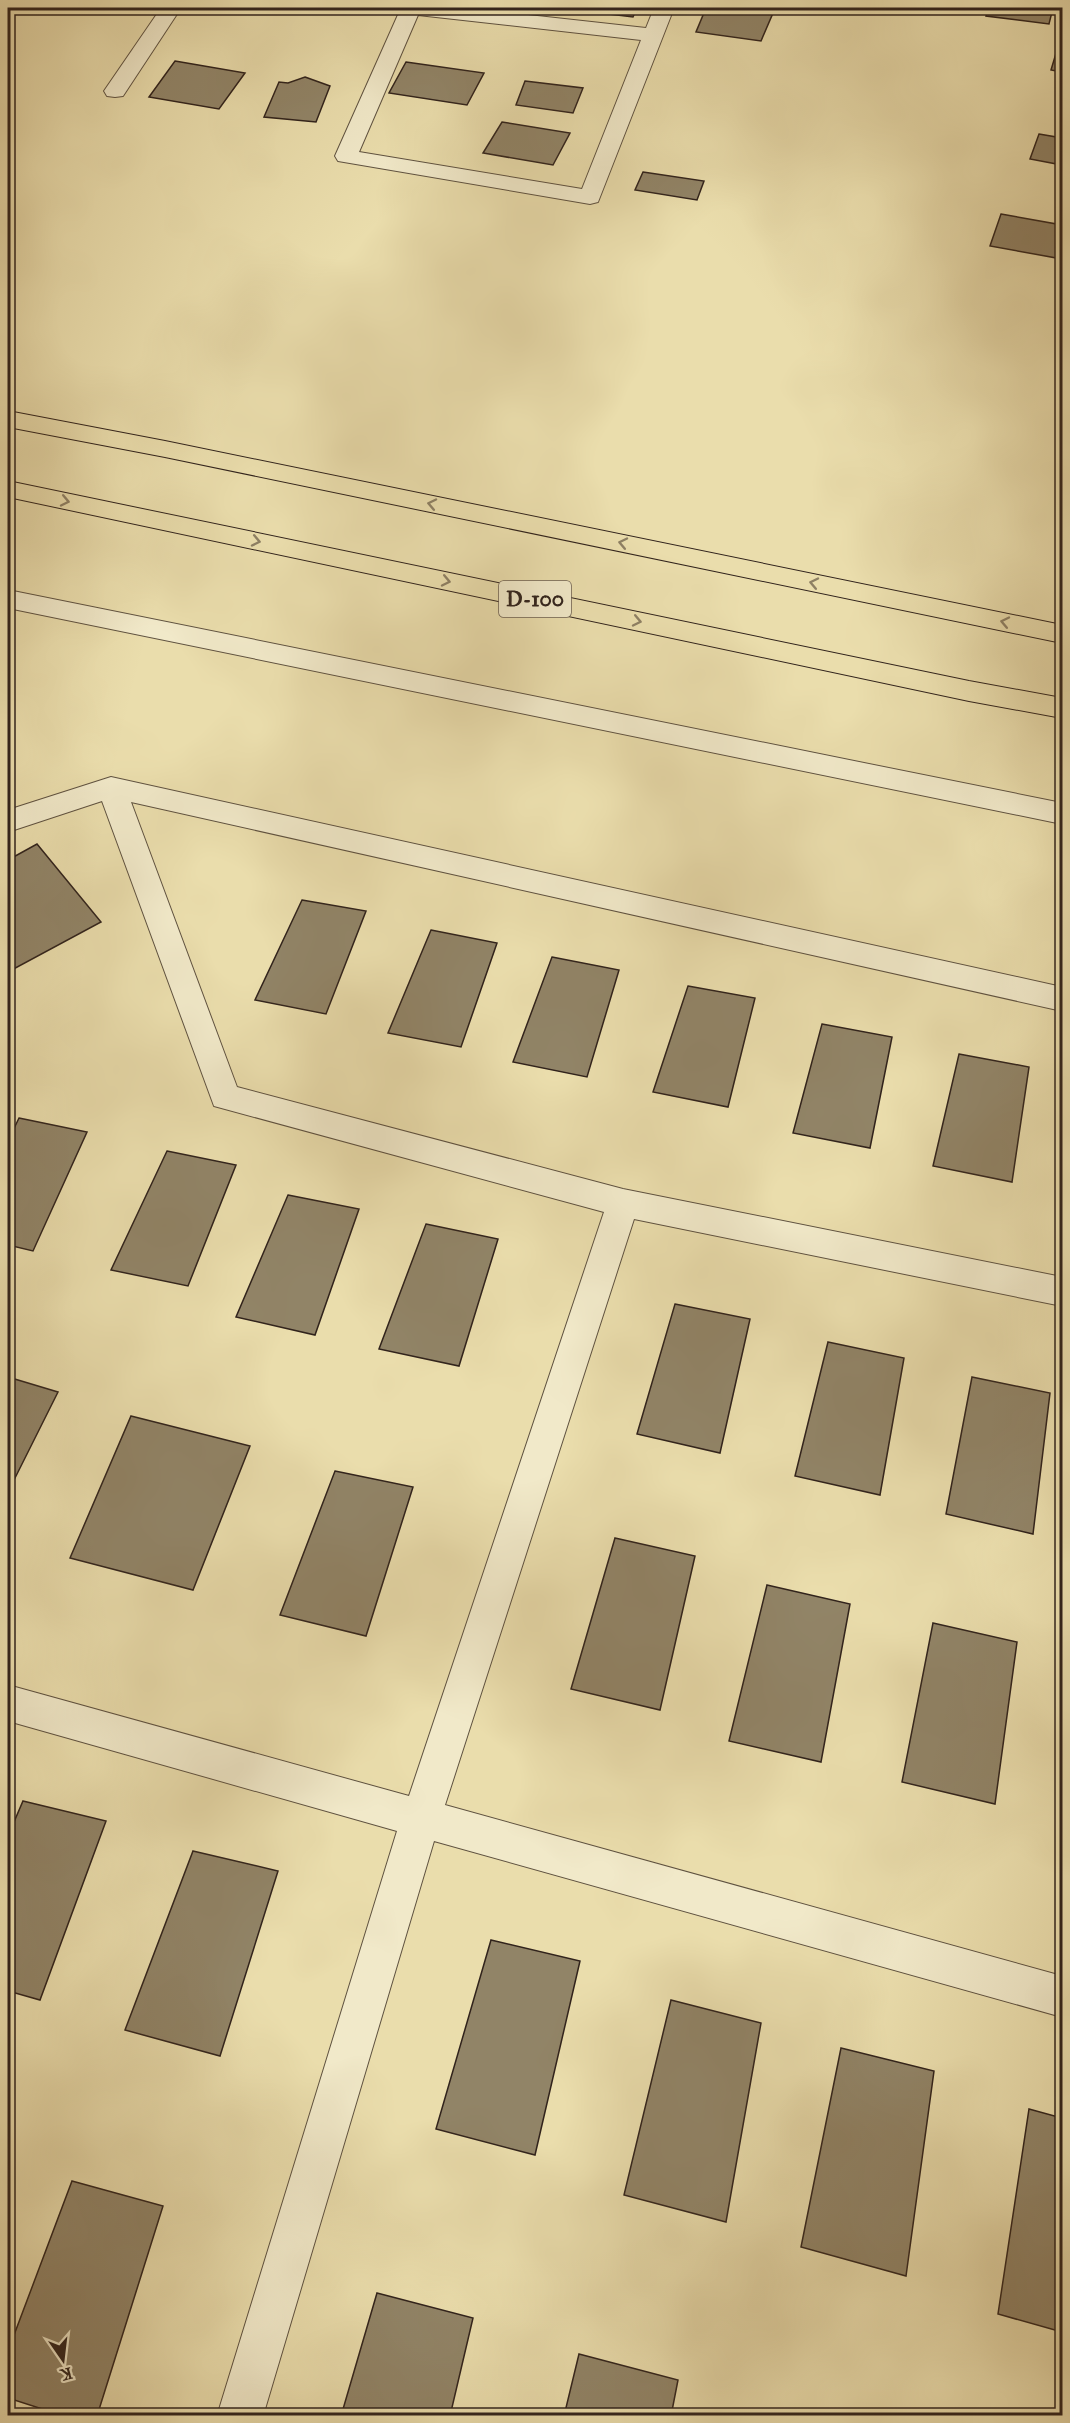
<svg xmlns="http://www.w3.org/2000/svg" width="1070" height="2423" font-family="'IM FELL Great Primer',serif">
<rect width="100%" height="100%" fill="#eaddac"/>
<filter id="stains"><feTurbulence type="fractalNoise" baseFrequency=".00333" numOctaves="4"/><feColorMatrix values="0 0 0 0 .2 0 0 0 0 .09 0 0 0 0 .02 0 0 0 .5 -.17"/></filter>
<radialGradient id="worn" r=".72"><stop offset=".6" stop-color="#630" stop-opacity="0"/><stop offset="1" stop-color="#630" stop-opacity=".3"/></radialGradient>
<g fill="#918467" stroke="#31231c" stroke-width="1.5">
<polygon points="559,8 637,8 633,17"/>
<polygon points="706,8 736,8 773,13 761,41 696,32"/>
<polygon points="988,8 1053,8 1049,24 986,16"/>
<polygon points="1060,40 1062,41 1062,72 1051,70"/>
<polygon points="175,61 245,73 219,109 149,97"/>
<polygon points="406,62 484,73 467,105 389,93"/>
<polygon points="305,77 330,86 316,122 264,117 279,82 288,83"/>
<polygon points="525,81 583,88 573,113 516,105"/>
<polygon points="502,122 570,133 553,165 483,153"/>
<polygon points="1039,134 1062,138 1062,165 1030,159"/>
<polygon points="643,172 704,181 697,200 635,190"/>
<polygon points="1001,214 1062,225 1062,259 990,246"/>
<polygon points="37,844 101,922 8,972 8,860"/>
<polygon points="302,900 366,911 326,1014 255,1000"/>
<polygon points="431,930 497,943 461,1047 388,1033"/>
<polygon points="552,957 619,970 587,1077 513,1062"/>
<polygon points="688,986 755,998 728,1107 653,1092"/>
<polygon points="822,1024 892,1037 870,1148 793,1133"/>
<polygon points="959,1054 1029,1067 1012,1182 933,1166"/>
<polygon points="19,1118 87,1132 33,1251 8,1245 8,1141"/>
<polygon points="167,1151 236,1165 188,1286 111,1270"/>
<polygon points="288,1195 359,1209 315,1335 236,1317"/>
<polygon points="426,1224 498,1239 459,1366 379,1349"/>
<polygon points="675,1304 750,1319 720,1453 637,1434"/>
<polygon points="828,1342 904,1358 880,1495 795,1476"/>
<polygon points="8,1377 58,1392 8,1492"/>
<polygon points="972,1377 1050,1393 1033,1534 946,1514"/>
<polygon points="131,1416 250,1446 193,1590 70,1558"/>
<polygon points="335,1471 413,1487 366,1636 280,1615"/>
<polygon points="615,1538 695,1556 660,1710 571,1689"/>
<polygon points="767,1585 850,1604 821,1762 729,1741"/>
<polygon points="933,1623 1017,1642 995,1804 902,1782"/>
<polygon points="23,1801 106,1821 40,2000 8,1991 8,1836"/>
<polygon points="193,1851 278,1871 220,2056 125,2030"/>
<polygon points="491,1940 580,1961 535,2155 436,2129"/>
<polygon points="671,2000 761,2023 726,2222 624,2195"/>
<polygon points="841,2048 934,2071 906,2276 801,2247"/>
<polygon points="1029,2109 1062,2118 1062,2332 998,2314"/>
<polygon points="72,2181 163,2206 97,2416 64,2416 8,2398 8,2351"/>
<polygon points="377,2293 473,2318 450,2416 341,2416"/>
<polygon points="579,2354 678,2380 671,2416 564,2416"/>
</g>
<g fill="none" stroke-linecap="round" stroke-linejoin="round">
<g stroke="#5f5240" stroke-width="2">
<g id="minor">
<polygon points="161,8 181,8 123,96 115,97 107,96 104,91"/>
<path d="M401,8H464L646,28L654,8H674L598,202L590,204L338,161L335,156ZM418,15L641,40L582,189L359,152Z"/>
<polygon points="8,590 1062,803 1062,824 8,608"/>
<polygon points="111,777 1062,987 1062,1011 131,802 237,1087 623,1189 1062,1277 1062,1306 634,1219 445,1805 1062,1976 1062,2017 434,1841 263,2416 217,2416 397,1831 8,1721 8,1685 409,1796 604,1212 214,1106 102,801 8,832 8,810"/>
</g>
</g>
<g stroke="#31231c" stroke-width="2">
<g id="highway">
<polygon points="8,411 165,441 1062,625 1062,643 165,457 8,427"/>
<polygon points="8,481 969,681 1062,698 1062,718 969,701 8,497"/>
</g>
</g>
<use href="#minor" fill="#f1e9c9" fill-rule="evenodd"/>
<use href="#highway" fill="#eaddac" fill-rule="evenodd"/>
</g>
<defs><path id="oneway-chevron" d="M-2-3.5L2.5 0L-2 3.5" fill="none" stroke-width="1.6" stroke-linecap="round" stroke-linejoin="round" transform="scale(1.5)"/></defs>
<g stroke="#8e8064">
<use href="#oneway-chevron" transform="translate(65 501) rotate(12)"/>
<use href="#oneway-chevron" transform="translate(432 504) rotate(-168)"/>
<use href="#oneway-chevron" transform="translate(256 541) rotate(12)"/>
<use href="#oneway-chevron" transform="translate(623 543) rotate(-168)"/>
<use href="#oneway-chevron" transform="translate(446 581) rotate(12)"/>
<use href="#oneway-chevron" transform="translate(814 583) rotate(-168)"/>
<use href="#oneway-chevron" transform="translate(637 621) rotate(12)"/>
<use href="#oneway-chevron" transform="translate(1005 622) rotate(-168)"/>
</g>
<g text-anchor="middle" dominant-baseline="central" stroke-width="5" stroke-linejoin="round" paint-order="stroke">
<rect fill="#f1e9c9" stroke="#6b5e50" stroke-width="1.5" x="499" y="581" width="72" height="36" rx="4.5"/>
<g font-size="21" font-weight="bold" fill="#31231c">
<text x="535" y="599">D-100</text>
</g>
</g>
<rect width="1070" height="2423" fill="none" stroke="#eaddac" stroke-width="30"/>
<rect x="9" y="9" width="1052" height="2405" fill="none" stroke="#31231c" stroke-width="3"/>
<rect x="15" y="15" width="1040" height="2393" fill="none" stroke="#31231c" stroke-width="1.5"/>
<g transform="translate(63 2360) rotate(166)" stroke="#f1e9c9" stroke-width="4.5" paint-order="stroke">
<path d="M0-4.5L10 22L0 15L-10 22Z" fill="#31231c"/>
<text y="-9" font-size="16" font-weight="bold" text-anchor="middle" fill="#31231c">K</text>
</g>
<rect width="100%" height="100%" filter="url(#stains)"/>
<rect width="100%" height="100%" fill="url(#worn)"/>
</svg>
